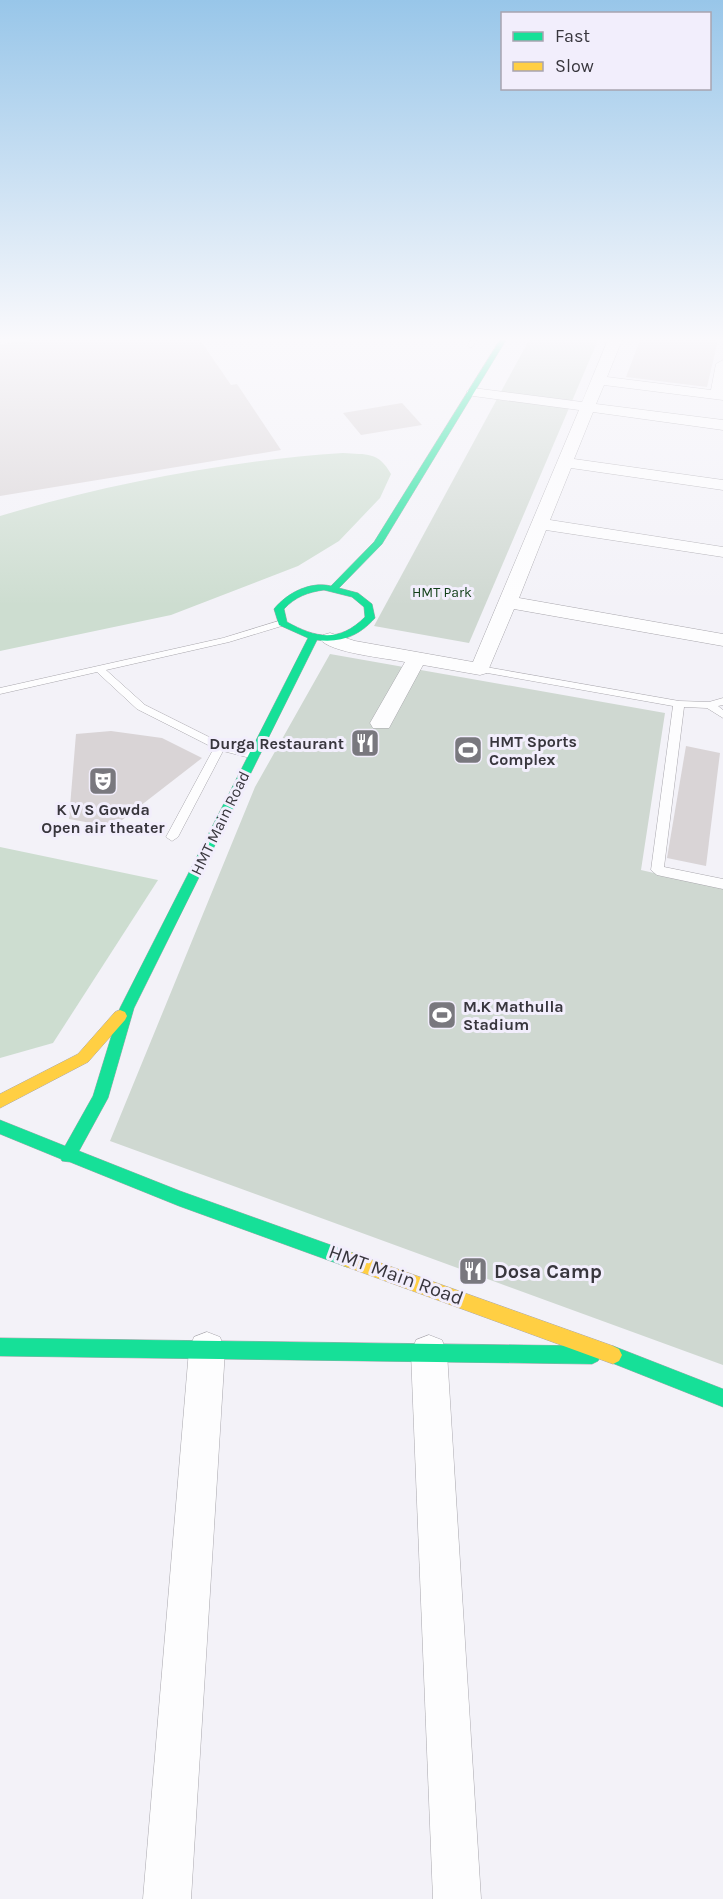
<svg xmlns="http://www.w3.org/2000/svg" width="723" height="1899" font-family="Karla,sans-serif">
<rect width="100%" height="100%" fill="#f3f2f8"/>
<g fill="#cfd8d1">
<polygon points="529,340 598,340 469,643 374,626"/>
<polygon points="330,654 665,713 641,870 723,889 723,1365 110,1141 255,787"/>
</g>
<g fill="#cdddd0">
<path d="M343,453C367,455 378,451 391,474L380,498L339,541L298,566L171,615L0,651V516C106,484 233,460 343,453Z"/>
<polygon points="0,847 158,880 53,1043 0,1058"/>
</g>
<g fill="#d9d4d6">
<polygon points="33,340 200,340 231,385 237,384 281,450 0,496 0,344"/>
<polygon points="640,340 718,340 707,387 626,377"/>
<polygon points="402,403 422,425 361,435 343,413"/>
<polygon points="111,731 162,738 202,758 113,827 69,819 76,734"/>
<polygon points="686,746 720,753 706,866 667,858"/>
</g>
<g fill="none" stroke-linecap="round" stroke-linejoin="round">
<g stroke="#a9a7ad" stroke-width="1">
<g id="lane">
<polygon points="471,340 477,340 471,348 468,346"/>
<polygon points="282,620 285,621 285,625 229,642 106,670 145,705 223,744 258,752 260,755 254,759 223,751 178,837 172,841 166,837 214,748 137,709 97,672 0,694 0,688 223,638"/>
<polygon points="480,666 679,701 709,702 723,698 723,705 718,706 723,710 723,718 707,708 684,707 664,867 723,879 723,889 657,875 651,870 673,706 476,671 476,667"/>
</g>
</g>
<g stroke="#a9a7ad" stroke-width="1">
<g id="street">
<path d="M608,340H622L607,377L711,390L716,364L723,360V400L604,385L596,404L723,420V430L593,412L574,459L723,480V490L571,468L550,520L723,547V557L546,530L519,598L723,634V646L514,609L487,673L480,675L423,665L389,728H373L370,723L405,662C386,658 330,653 320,639L323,635L330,633L355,641L473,662L579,410L473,396L466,392L473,388L582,402Z"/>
<polygon points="207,1332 220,1337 225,1350 191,1899 143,1899 189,1350 194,1337"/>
<polygon points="429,1335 442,1340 447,1353 481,1899 433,1899 411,1353 416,1340"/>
</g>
</g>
<g stroke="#a9a7ad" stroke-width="1">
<g id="fast">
<path d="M500,340H506L382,544L339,588L358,593L372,604L375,618C359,636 341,643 317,640L134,1008L108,1098L79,1151L180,1191L353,1253L355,1259L353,1265L347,1267L179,1206L70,1162L62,1161L61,1159L0,1134V1120L65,1146L93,1096L120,1008L308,638L279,625L274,609C287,593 310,581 331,586L374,542ZM324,590L352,597L364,607L365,617C339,643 316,638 287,622L284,609C295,597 308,592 324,590Z"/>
<polygon points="0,1338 592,1346 598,1349 601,1355 598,1361 592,1364 0,1356"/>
<polygon points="613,1346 723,1389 723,1407 607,1361 604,1355 607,1349"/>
</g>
</g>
<g stroke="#a9a7ad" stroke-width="1">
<g id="slow">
<polygon points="120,1010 125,1012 127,1016 125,1020 88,1062 0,1108 0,1094 78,1054 115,1012"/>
<polygon points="347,1251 613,1346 619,1349 622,1355 619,1361 613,1364 347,1267 341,1265 339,1259 341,1253"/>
</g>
</g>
<use href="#lane" fill="#fdfdfe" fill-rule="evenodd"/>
<use href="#street" fill="#fdfdfe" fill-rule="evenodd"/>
<use href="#fast" fill="#16e098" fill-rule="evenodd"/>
<use href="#slow" fill="#ffcf43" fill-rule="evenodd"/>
</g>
<linearGradient id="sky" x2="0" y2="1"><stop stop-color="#98c6e9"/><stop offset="0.56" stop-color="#faf9fc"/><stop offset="1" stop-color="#faf9fc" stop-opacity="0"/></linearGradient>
<rect width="723" height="606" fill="url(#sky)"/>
<defs>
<g id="restaurant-square" transform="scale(1.5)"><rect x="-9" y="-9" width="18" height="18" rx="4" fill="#79787e" stroke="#f2eefc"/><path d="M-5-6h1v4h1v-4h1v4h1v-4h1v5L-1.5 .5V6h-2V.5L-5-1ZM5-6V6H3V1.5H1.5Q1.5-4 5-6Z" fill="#fff"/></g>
<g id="stadium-square" transform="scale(1.5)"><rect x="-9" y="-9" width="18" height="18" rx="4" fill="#79787e" stroke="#f2eefc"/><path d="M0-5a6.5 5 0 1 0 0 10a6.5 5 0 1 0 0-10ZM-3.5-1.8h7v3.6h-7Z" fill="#fff"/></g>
<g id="theatre-square" transform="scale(1.5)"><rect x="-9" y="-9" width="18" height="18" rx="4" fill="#79787e" stroke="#f2eefc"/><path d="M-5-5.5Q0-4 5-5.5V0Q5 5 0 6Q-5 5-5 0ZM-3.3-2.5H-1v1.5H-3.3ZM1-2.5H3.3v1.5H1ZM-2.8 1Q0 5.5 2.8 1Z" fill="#fff"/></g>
</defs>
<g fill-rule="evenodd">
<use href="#restaurant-square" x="365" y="743"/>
<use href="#stadium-square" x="468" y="750"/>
<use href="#theatre-square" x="103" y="781"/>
<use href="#stadium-square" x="442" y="1015"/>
<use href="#restaurant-square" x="473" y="1271"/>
</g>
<g text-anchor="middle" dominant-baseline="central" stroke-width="6" stroke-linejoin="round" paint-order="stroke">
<g font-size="14" fill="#13401a" stroke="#f2eefc">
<text x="442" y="592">HMT Park</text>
</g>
<g font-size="16" font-weight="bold" fill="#38363d" stroke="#f2eefc" text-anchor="start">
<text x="489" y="741">HMT Sports<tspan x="489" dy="18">Complex</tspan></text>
<text x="344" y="743" text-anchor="end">Durga Restaurant</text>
<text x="103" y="809" text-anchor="middle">K V S Gowda<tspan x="103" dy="18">Open air theater</tspan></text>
<text x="463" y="1006">M.K Mathulla<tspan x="463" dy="18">Stadium</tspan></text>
</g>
<g font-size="16" fill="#38363d" stroke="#f2eefc">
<text transform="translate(220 823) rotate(-64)">HMT Main Road</text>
</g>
<g font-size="20" font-weight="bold" fill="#38363d" stroke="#f2eefc" text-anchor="start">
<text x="494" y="1271">Dosa Camp</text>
</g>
<g font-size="20" fill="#38363d" stroke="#f2eefc">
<text transform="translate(396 1275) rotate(20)">HMT Main Road</text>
</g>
</g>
<rect x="501" y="12" width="210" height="78" fill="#f2eefc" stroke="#a8a4b0" stroke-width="1.5"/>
<rect x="513" y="32" width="30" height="9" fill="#16e098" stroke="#a8a4b0" stroke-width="1.5"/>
<text x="555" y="42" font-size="18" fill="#38363d">Fast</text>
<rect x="513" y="62" width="30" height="9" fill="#ffcf43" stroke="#a8a4b0" stroke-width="1.5"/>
<text x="555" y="72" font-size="18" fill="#38363d">Slow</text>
</svg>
